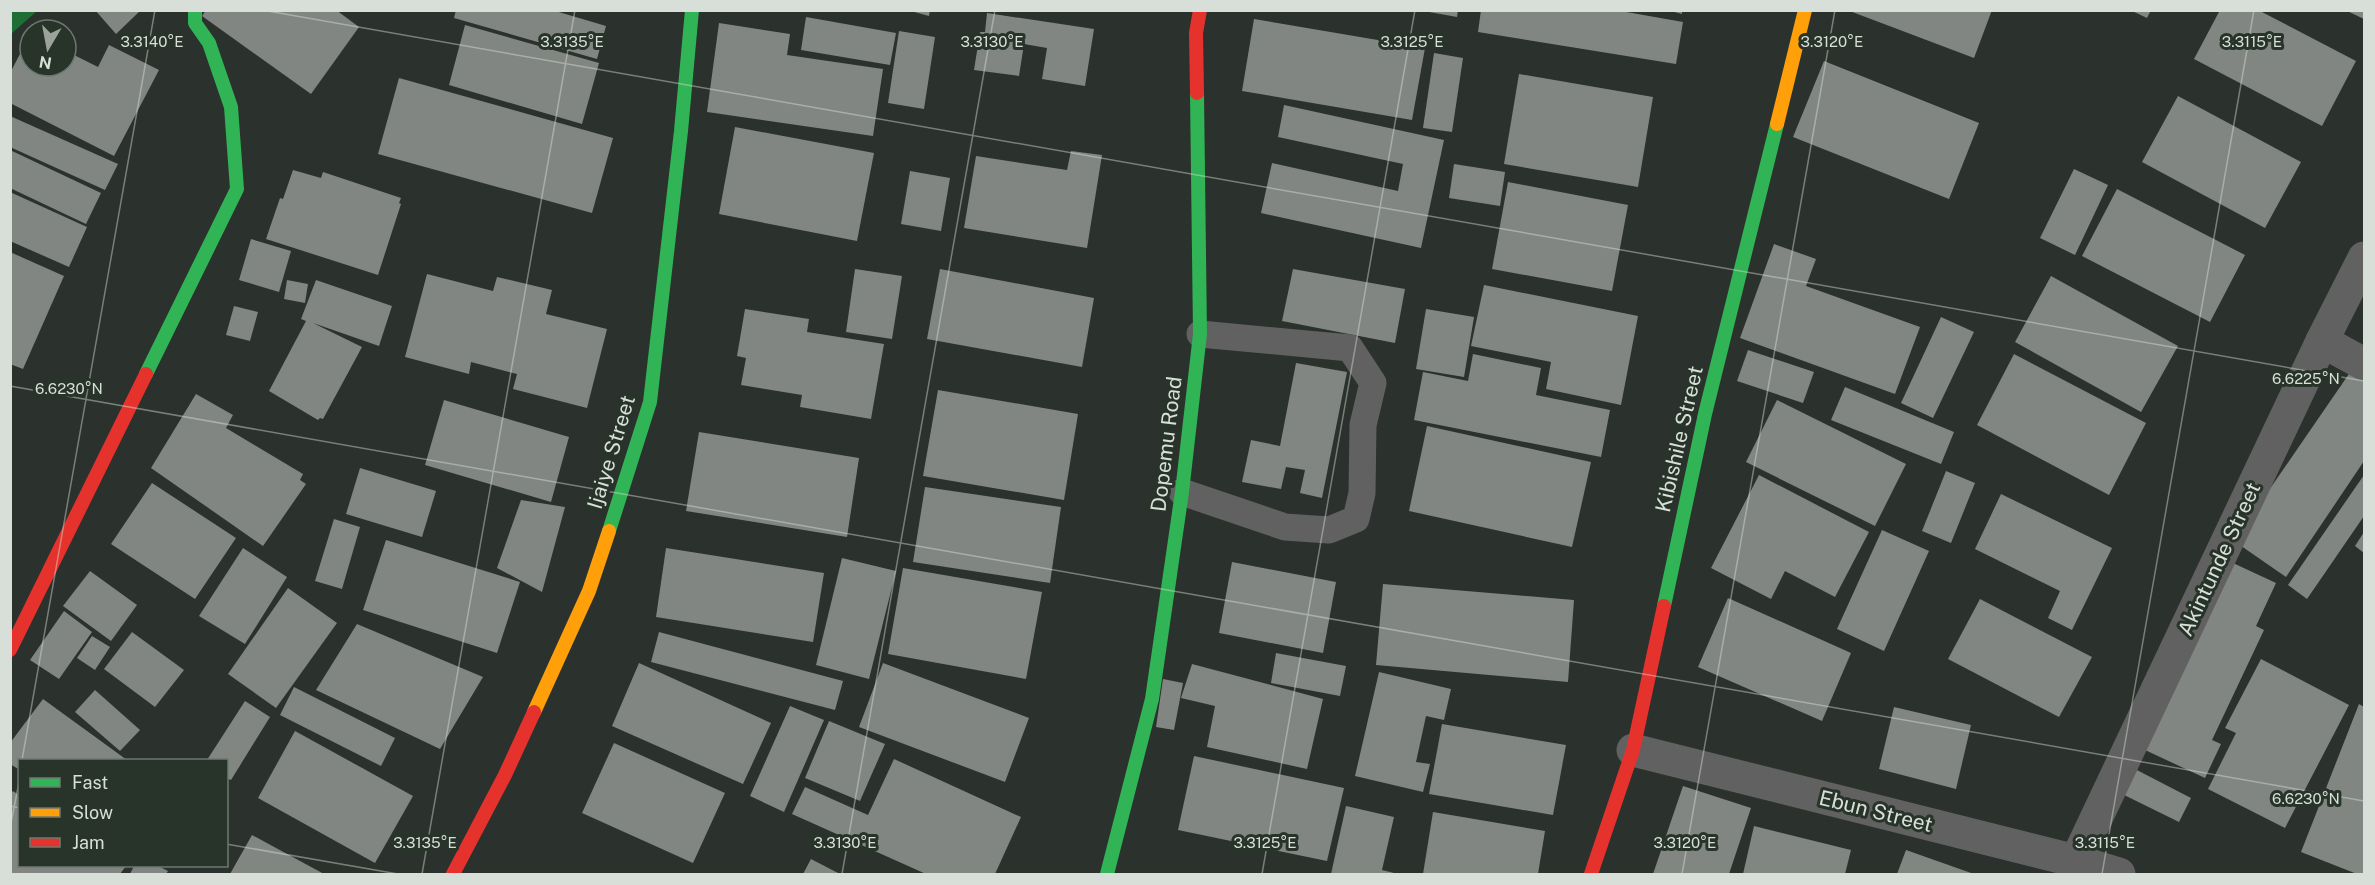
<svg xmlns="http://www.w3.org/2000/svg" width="2375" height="885" font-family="'Public Sans',sans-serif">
<rect width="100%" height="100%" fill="#2b312c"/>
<polygon fill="#1f6e36" points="11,10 37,10 37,11 11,34"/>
<g fill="#818682">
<polygon points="95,10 141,10 116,34"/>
<polygon points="206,10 336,10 359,27 311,94 202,16"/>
<polygon points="456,10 552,10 606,26 597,59 454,18"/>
<polygon points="907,10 930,10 929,16"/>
<polygon points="1418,10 1458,10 1457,17"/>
<polygon points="1481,10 1615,10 1683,22 1676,64 1478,32"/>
<polygon points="1667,10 1682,10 1682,14"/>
<polygon points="1847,10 1992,10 1974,58"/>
<polygon points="2130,10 2151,10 2147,18"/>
<polygon points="2220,10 2258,10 2356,61 2322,126 2194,59"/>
<polygon points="2345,10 2364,10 2364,19"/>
<polygon points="987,13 1094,29 1085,86 1042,79 1047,48 1024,44 1019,76 974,70 980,32 985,32"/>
<polygon points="806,17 896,33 890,65 801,50"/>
<polygon points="1254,19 1425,48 1412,120 1242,91"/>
<polygon points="719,23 790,34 787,55 883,69 873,136 707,112"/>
<polygon points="465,25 599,63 582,124 449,85"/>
<polygon points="899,31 935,37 924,109 888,103"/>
<polygon points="30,35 30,66 66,66 66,51 98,67 109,45 159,70 114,156 10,103 10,73"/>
<polygon points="1434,53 1463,58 1452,132 1423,128"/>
<polygon points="1824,61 1979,123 1949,199 1793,137"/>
<polygon points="1519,74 1653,97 1638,187 1504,164"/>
<polygon points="399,78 613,138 592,213 378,154"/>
<polygon points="2178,96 2301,162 2265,228 2142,162"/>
<polygon points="1284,105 1444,140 1421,248 1261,213 1272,163 1398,191 1403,164 1278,137"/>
<polygon points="10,116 118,164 105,190 10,147"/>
<polygon points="735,127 874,153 857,241 719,214"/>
<polygon points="10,150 101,193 86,224 10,188"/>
<polygon points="1071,151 1102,155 1087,248 964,228 976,156 1067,170"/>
<polygon points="1454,164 1505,172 1500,206 1449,198"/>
<polygon points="2074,169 2108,185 2075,255 2040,238"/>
<polygon points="293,170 321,178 323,172 401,198 399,203 401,204 378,275 266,239 280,198 283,199"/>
<polygon points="910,171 950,178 941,231 901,224"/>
<polygon points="1508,182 1628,205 1612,291 1492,269"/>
<polygon points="2117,189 2245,255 2210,322 2082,256"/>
<polygon points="10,192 87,227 69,267 10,241"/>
<polygon points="251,239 291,251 279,292 239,280"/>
<polygon points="1774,244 1816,259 1806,286 1920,327 1895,394 1740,338"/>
<polygon points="10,252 64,276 23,369 10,364"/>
<polygon points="855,269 902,276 892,339 846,332"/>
<polygon points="940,269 1094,298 1082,367 927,339"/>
<polygon points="1293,269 1405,289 1395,343 1282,321"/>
<polygon points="427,274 493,291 497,277 552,290 546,314 607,329 587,408 513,389 517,374 471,362 469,374 405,357"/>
<polygon points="2051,276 2178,346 2141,412 2015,342"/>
<polygon points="287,280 308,284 305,303 284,299"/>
<polygon points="316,280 392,306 379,346 313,323 362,347 323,419 320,418 318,420 269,391 306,321 301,319"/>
<polygon points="1484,285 1638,316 1621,405 1546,389 1551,362 1471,346"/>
<polygon points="234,306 258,312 250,341 226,335"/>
<polygon points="745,309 809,319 807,332 884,344 871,419 800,407 802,395 741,385 746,358 737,356"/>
<polygon points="1426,309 1474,317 1464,377 1416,369"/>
<polygon points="1941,317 1974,332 1933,418 1901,403"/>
<polygon points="1748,350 1814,372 1803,403 1737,381"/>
<polygon points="1473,354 1541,368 1536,395 1610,410 1601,457 1414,420 1423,372 1468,381"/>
<polygon points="2014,354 2146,423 2109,495 1977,425"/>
<polygon points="1296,363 1347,372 1322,498 1300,493 1305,470 1286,467 1281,489 1242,482 1251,440 1280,446"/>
<polygon points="2353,368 2364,376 2364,461 2286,577 2234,541"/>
<polygon points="1845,387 1954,432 1941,464 1831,420"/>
<polygon points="938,390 1078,414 1064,500 923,476"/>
<polygon points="196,394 233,415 226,428 303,474 300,480 306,484 263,546 151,468"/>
<polygon points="444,400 569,437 551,502 425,465"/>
<polygon points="1777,400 1906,464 1875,526 1746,462"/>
<polygon points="1427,426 1591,462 1572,547 1409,511"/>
<polygon points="699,432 859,458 847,537 686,511"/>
<polygon points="360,468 436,491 422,537 346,514"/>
<polygon points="1946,471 1975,483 1951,543 1922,531"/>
<polygon points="1759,475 1869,532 1835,597 1785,571 1771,599 1711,568"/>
<polygon points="2364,475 2364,516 2307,599 2288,585"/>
<polygon points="152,483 236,538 195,599 111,544"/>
<polygon points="925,487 1061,507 1050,583 913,562"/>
<polygon points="2001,494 2112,548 2072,630 2048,618 2060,591 1975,549"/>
<polygon points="521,500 565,507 542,592 497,568"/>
<polygon points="334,519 360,527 342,589 315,581"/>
<polygon points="1882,530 1929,551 1884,651 1837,629"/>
<polygon points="2364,532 2364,553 2355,546"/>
<polygon points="386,540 520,582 497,653 363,610"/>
<polygon points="243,548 287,577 245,644 199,616"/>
<polygon points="666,548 824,573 813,642 656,617"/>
<polygon points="842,558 896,571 869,679 816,665"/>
<polygon points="1232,562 1336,582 1323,653 1219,633"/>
<polygon points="2233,563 2276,583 2256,626 2264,630 2212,740 2221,744 2205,778 2145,750"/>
<polygon points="903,568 1042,592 1026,679 888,654"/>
<polygon points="90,571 137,605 111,641 63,606"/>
<polygon points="1383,584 1574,600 1568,682 1376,665"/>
<polygon points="288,588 337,623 276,708 228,674"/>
<polygon points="1728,598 1851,653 1822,721 1698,667"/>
<polygon points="1980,599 2092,657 2059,717 1948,659"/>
<polygon points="64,611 92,632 59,679 30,660"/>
<polygon points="357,624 483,677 440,749 316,690"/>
<polygon points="132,632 184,670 155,707 104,669"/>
<polygon points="659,632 843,681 835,710 651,662"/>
<polygon points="92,636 110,647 95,670 77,658"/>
<polygon points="1276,653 1346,666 1340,696 1271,683"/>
<polygon points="2261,659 2349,705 2285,828 2208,789 2236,733 2225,728"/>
<polygon points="639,663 771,723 743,784 612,726"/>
<polygon points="883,663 1029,718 1005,782 859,727"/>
<polygon points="1192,664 1323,699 1307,769 1207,747 1215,706 1181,698"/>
<polygon points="1379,672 1451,689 1444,720 1426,716 1416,762 1430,764 1423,792 1355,776"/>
<polygon points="1163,679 1183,683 1174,730 1156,727"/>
<polygon points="294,687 395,738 381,766 280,715"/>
<polygon points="95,690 140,730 120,751 75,712"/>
<polygon points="43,699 127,760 20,760 20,770 10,764 10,743"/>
<polygon points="245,701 270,717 231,780 226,778 226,760 207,760"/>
<polygon points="2359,704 2364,707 2364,874 2357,874 2301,852"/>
<polygon points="790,706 824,720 784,812 750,796"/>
<polygon points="1894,707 1971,725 1956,789 1879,769"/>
<polygon points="829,721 885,744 860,801 805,778"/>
<polygon points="1442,724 1566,745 1553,815 1429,794"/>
<polygon points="295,731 413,796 375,863 258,798"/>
<polygon points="614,743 725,793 693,863 582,813"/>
<polygon points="1194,756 1344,788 1327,861 1178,830"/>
<polygon points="894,759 1021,817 995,874 926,874 792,814 805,787 868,815"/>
<polygon points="2131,767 2191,798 2179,822 2118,792"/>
<polygon points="1683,786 1751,808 1729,874 1653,874"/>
<polygon points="13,791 20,796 20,866 126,866 120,874 10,874 10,795"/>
<polygon points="1346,806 1394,817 1382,870 1398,874 1331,874"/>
<polygon points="1433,812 1545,831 1538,874 1423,874"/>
<polygon points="1754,826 1851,850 1845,874 1743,874"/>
<polygon points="252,835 324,874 230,874"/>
<polygon points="1906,850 1974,874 1897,874"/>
<polygon points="811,859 840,874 803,874"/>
<polygon points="134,866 158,866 168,871 166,874 130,874"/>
</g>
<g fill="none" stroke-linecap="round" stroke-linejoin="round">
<polyline stroke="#616161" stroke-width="27" points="1182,492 1285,527 1329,530 1356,519 1362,493 1363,425 1373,383 1350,348 1200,334"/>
<g stroke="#616161" stroke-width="33">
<polyline points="2322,341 2364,364"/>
<polyline points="1633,750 2076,861 2119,874"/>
<polyline points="2076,861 2322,341 2364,258"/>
</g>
<g stroke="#30b455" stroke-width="14">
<polyline points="146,374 237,189 231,107 209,43 195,23 195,10"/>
<polyline points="609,531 650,402 681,131 692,10"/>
<polyline points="1664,606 1705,414 1777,124"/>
<polyline points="1107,874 1152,699 1182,492 1200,334 1197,93"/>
</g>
<g stroke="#ff9f0a" stroke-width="14">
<polyline points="1777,124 1805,10"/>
<polyline points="534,712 589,591 609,531"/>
</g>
<g stroke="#e5322d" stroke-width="14">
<polyline points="1197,93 1196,33 1200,10"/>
<polyline points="10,650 146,374"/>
<polyline points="453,874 505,775 534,712"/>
<polyline points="1591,874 1633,750 1664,606"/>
</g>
</g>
<path fill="none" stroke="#d7dfd8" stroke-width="1.5" stroke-opacity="0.45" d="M262,10L2364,381M10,386L2364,801M22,760L155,10M10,806L20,808M10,828L20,777M226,844L398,874M422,874L575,10M842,874L995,10M1262,874L1415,10M1682,874L1835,10M2102,874L2254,10"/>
<g text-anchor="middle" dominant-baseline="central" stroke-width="6" stroke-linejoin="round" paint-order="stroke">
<g font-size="21" fill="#d7dfd8" stroke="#28342a">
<text transform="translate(1679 439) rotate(-77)">Kibishile Street</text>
<text transform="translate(1166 444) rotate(-83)">Dopemu Road</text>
<text transform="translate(611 452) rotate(-73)">Ijaiye Street</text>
<text transform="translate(2219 559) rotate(-65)">Akintunde Street</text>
<text transform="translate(1876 811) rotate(14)">Ebun Street</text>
</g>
</g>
<g font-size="15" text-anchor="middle" fill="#d7dfd8" stroke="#28342a" stroke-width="6" stroke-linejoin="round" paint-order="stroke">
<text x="152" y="47">3.3140°E</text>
<text x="572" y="47">3.3135°E</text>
<text x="992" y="47">3.3130°E</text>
<text x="1412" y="47">3.3125°E</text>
<text x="1832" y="47">3.3120°E</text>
<text x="2252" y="47">3.3115°E</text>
<text x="2306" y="384">6.6225°N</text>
<text x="69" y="394">6.6230°N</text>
<text x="2306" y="804">6.6230°N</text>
<text x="425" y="848">3.3135°E</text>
<text x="845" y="848">3.3130°E</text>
<text x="1265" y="848">3.3125°E</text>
<text x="1685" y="848">3.3120°E</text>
<text x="2105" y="848">3.3115°E</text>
</g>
<rect width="2375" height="885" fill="none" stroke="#d7dfd8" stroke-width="24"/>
<rect x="18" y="759" width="210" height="108" fill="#28342a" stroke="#6e7870" stroke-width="1.5"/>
<rect x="30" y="778" width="30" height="9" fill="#30b455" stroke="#6e7870" stroke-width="1.5"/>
<text x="72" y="789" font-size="18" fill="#d7dfd8">Fast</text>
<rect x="30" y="808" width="30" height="9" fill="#ff9f0a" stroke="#6e7870" stroke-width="1.5"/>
<text x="72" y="819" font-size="18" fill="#d7dfd8">Slow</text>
<rect x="30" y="838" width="30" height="9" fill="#e5322d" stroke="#6e7870" stroke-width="1.5"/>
<text x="72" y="849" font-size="18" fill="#d7dfd8">Jam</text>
<g transform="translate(48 48) rotate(190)"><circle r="28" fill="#28342a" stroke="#6e7870" stroke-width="1.5"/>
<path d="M0-4.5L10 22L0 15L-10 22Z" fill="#9ba29c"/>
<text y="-9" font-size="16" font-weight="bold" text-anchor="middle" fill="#d7dfd8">N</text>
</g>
</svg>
